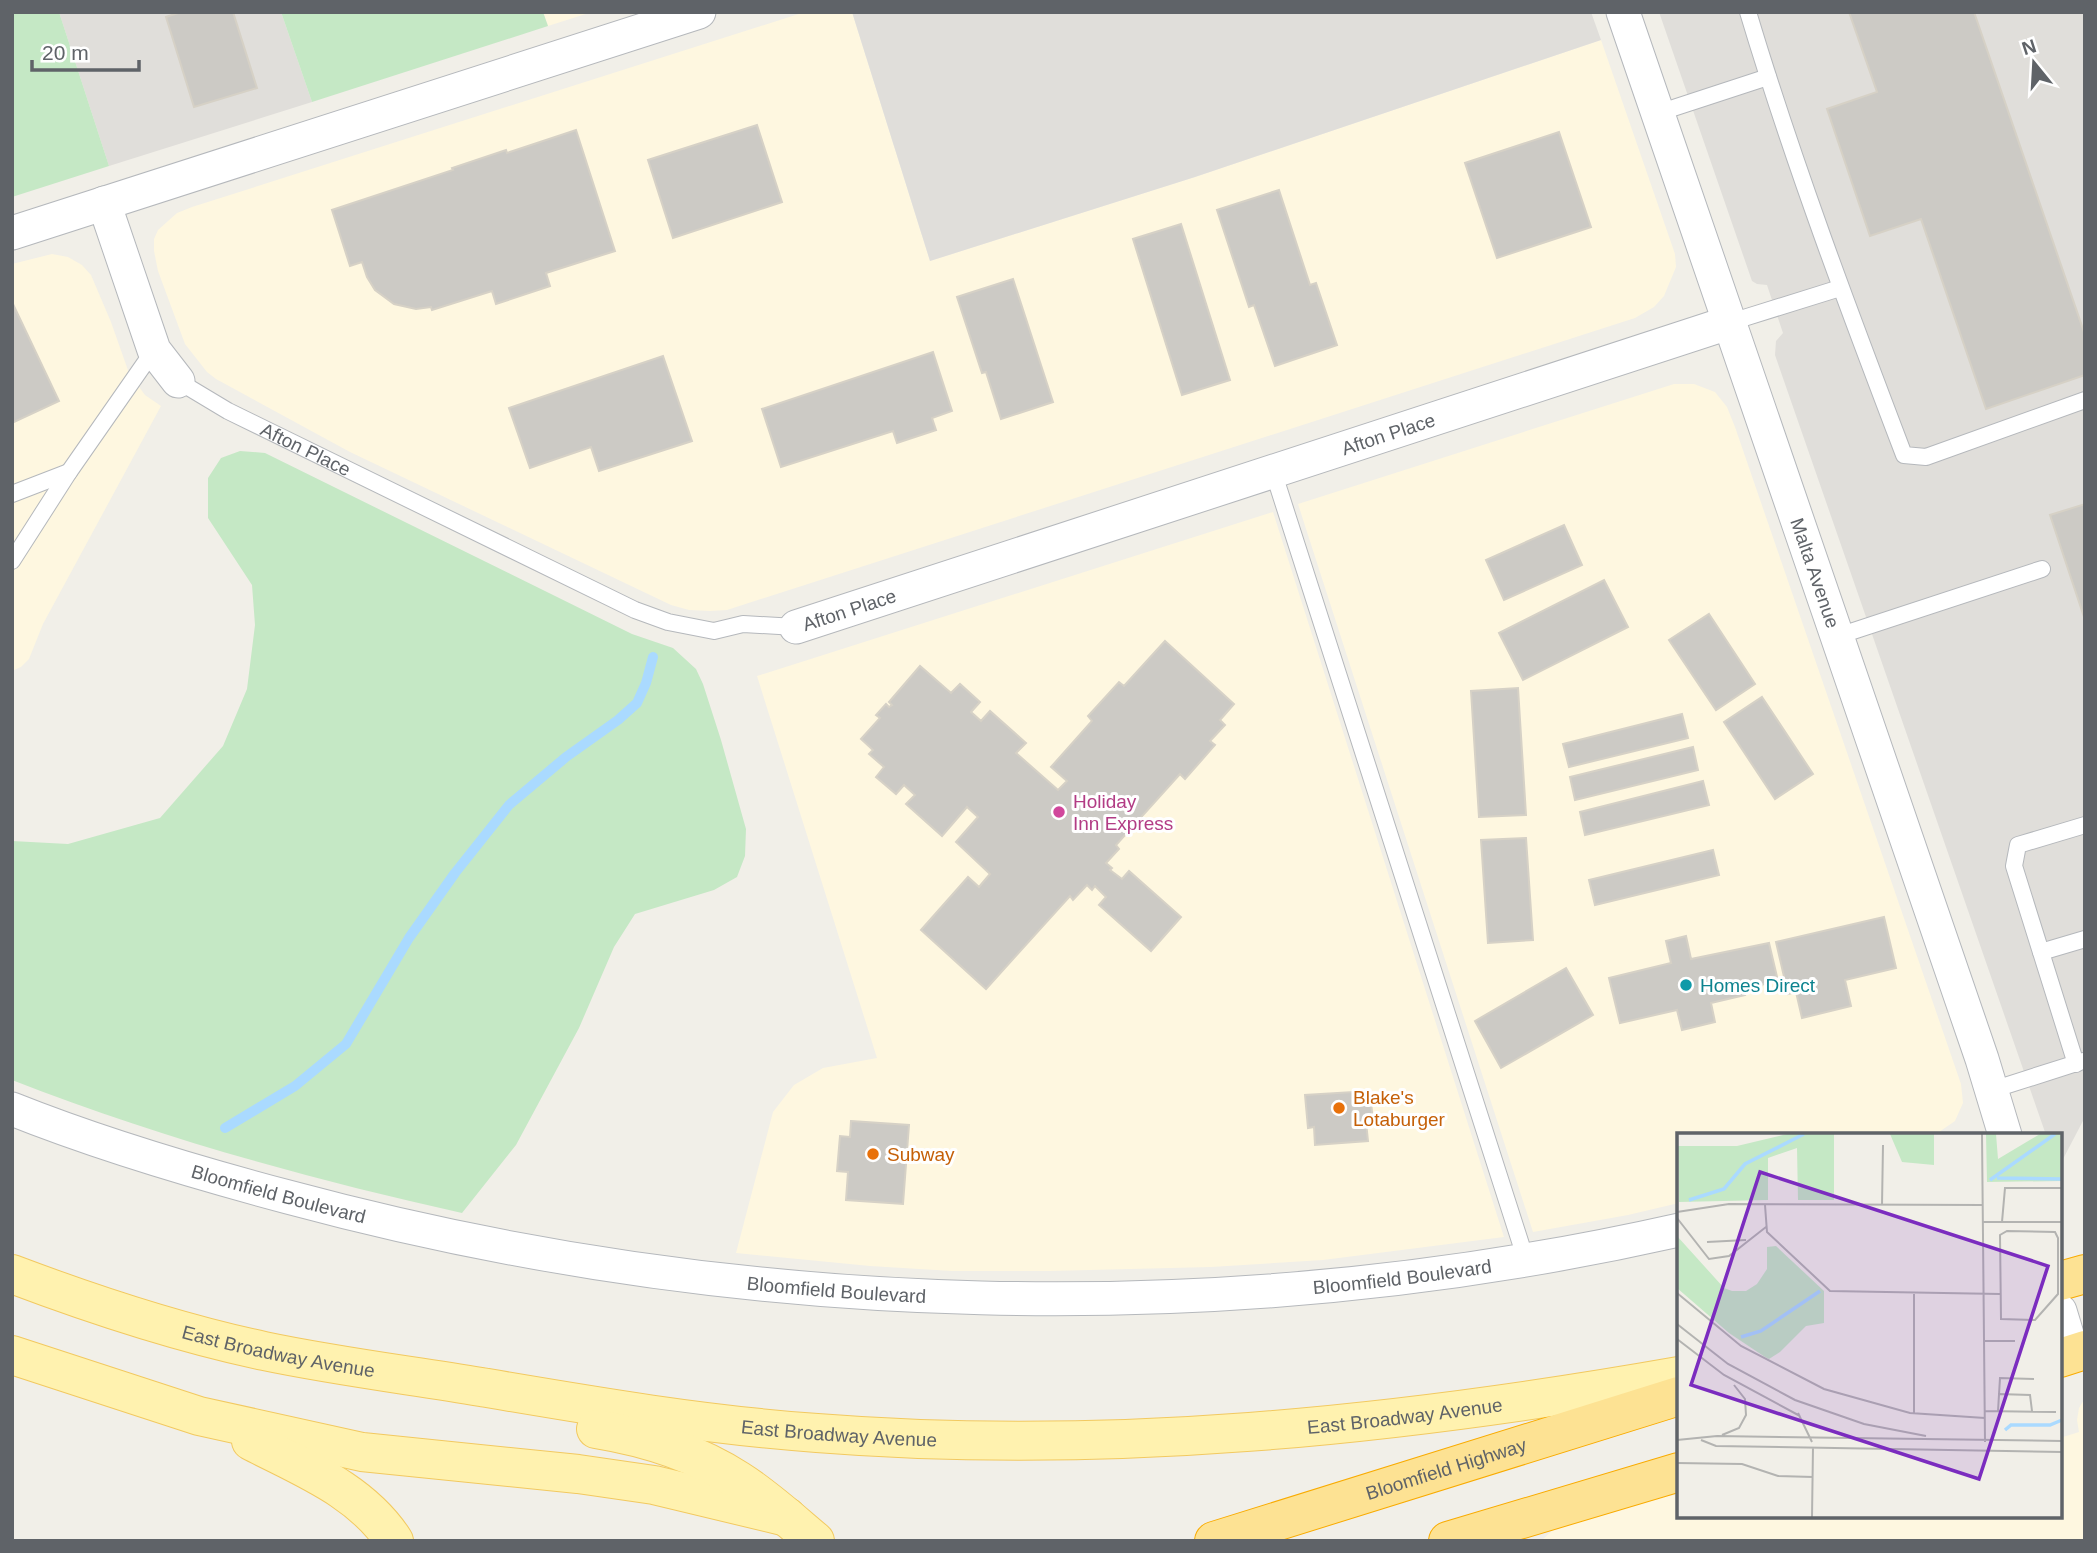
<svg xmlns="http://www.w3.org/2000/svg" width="2097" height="1553" font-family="Arial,sans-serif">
<rect width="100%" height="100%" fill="#f1efe8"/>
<g fill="#fef7e0">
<polygon points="543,12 592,12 548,26"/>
<polygon points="805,12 852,12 930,261 1195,177 1601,40 1675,254 1676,267 1664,296 1654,307 1635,318 727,610 710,611 689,610 671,605 350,452 216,379 207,372 185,344 158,271 154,251 154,239 158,230 177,213 192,207"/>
<polygon points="52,254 68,257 82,265 91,275 111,322 129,373 145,395 161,406 43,624 29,659 21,667 12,671 12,264"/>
<polygon points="1674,384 1694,384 1715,392 1727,407 1735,427 1961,1084 1963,1103 1955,1121 1939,1132 1929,1135 1679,1135 1679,1203 1628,1215 1533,1232 1298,504"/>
<polygon points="1273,512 1504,1237 1323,1260 1211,1267 1049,1271 952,1271 870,1266 736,1253 773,1112 794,1085 823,1068 877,1058 757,676"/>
<polygon points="2085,1398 2085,1541 1541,1541 1554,1529 1563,1526 1659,1497 1679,1495 1679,1516 2060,1516 2060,1438 2079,1432 2077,1420 2079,1408"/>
</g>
<g fill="#e0deda">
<polygon points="59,12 281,12 312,102 109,166"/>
<polygon points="852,12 1591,12 1601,40 1195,177 930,261"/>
<polygon points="1659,12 2085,12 2085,1117 2062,1161 2060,1135 2046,1135 1775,355 1776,341 1783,333 1767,285 1757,284 1752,281"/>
</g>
<g fill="#c5e8c5">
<polygon points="12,12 59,12 109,166 12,197"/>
<polygon points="281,12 543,12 548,26 312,102"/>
<path d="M240,451L265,453L632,634L673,648L696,669L703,684L721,740L746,829L745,856L737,877L714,890L635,914L614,947L579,1028L516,1145L462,1213C310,1179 157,1137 12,1080V841L68,844L160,818L223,746L247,689L255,625L252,585L208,518V478L221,458Z"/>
</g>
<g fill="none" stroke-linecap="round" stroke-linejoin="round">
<polyline stroke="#aadaff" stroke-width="10" points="225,1128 295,1086 346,1044 409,938 455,873 509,805 566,757 618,720 637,703 646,683 653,657"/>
</g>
<g fill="#cccac5" stroke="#d6d1c6" stroke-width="2">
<polygon points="181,12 233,12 257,88 194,107 166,17"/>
<polygon points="1849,12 1974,12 2085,335 2085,375 1986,409 1921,219 1870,236 1827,109 1877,92"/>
<polygon points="757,125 782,202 673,238 648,160"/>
<polygon points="576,130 615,251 546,273 550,286 496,304 492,291 432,310 431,307 416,309 394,304 375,290 367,277 362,262 350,266 332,210 453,170 452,168 506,150 507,153"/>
<polygon points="1559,132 1591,227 1497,258 1465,163"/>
<polygon points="1279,190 1310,285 1316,283 1337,345 1275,366 1254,305 1249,307 1217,210"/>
<polygon points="1181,224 1230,380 1182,395 1133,239"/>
<polygon points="1013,279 1053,402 1001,419 986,372 982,373 957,297"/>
<polygon points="12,302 59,401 12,423"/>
<polygon points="933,352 952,411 932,418 936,430 897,443 893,431 781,467 762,409"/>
<polygon points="663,356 692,441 599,471 591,447 530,468 509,408"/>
<polygon points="2085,504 2085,620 2050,515"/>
<polygon points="1564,525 1582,565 1504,600 1486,560"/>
<polygon points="1604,580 1628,627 1523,680 1499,633"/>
<polygon points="1709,614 1755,684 1716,710 1669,640"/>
<polygon points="1165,641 1234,704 1220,720 1225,725 1210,741 1215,745 1185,779 1180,774 1116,845 1119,849 1106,863 1112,868 1110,870 1122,879 1129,871 1181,917 1151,951 1099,905 1106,897 1095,886 1092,890 1087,885 1073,900 1070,896 986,989 921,930 968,877 979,887 990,874 956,842 978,817 967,807 942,836 906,804 915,795 904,785 896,794 876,777 884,767 869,754 873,750 861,739 880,718 876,715 886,704 889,707 892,705 889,702 920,666 951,693 960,684 980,702 971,712 981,721 990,711 1026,743 1016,753 1058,790 1067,781 1051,767 1092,721 1088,716 1119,682 1124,686"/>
<polygon points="1518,688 1526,815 1479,817 1471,691"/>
<polygon points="1762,697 1813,774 1775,799 1724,722"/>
<polygon points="1682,714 1688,738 1569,767 1563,744"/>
<polygon points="1693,747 1698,770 1575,800 1570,777"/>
<polygon points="1703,781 1709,805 1585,835 1580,812"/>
<polygon points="1526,838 1533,940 1488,943 1481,840"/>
<polygon points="1713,850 1719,875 1595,905 1589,880"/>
<polygon points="1884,917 1896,968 1845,980 1851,1006 1802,1018 1796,992 1788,994 1776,942"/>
<polygon points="1686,936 1691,959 1769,943 1778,981 1743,989 1745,995 1711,1003 1715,1022 1682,1030 1677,1010 1620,1023 1609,978 1671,963 1666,941"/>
<polygon points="1566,968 1593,1015 1501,1068 1475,1021"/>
<polygon points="1370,1091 1373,1122 1366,1122 1368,1141 1315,1145 1314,1127 1308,1128 1305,1095"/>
<polygon points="851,1121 909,1125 903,1204 846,1200 848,1172 837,1171 840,1136 850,1137"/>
</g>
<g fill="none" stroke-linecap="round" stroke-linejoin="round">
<g stroke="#b5b8bc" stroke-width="18">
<g id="lane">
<path d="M1748,12C1793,162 1848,308 1904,455L1926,457L2085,400"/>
<polyline points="1658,113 1768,77"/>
<polyline points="1731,322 1840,288"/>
<path id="s1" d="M178,381L228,411L635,610L668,622L714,631L743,624L796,627"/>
<polyline points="1273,471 1526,1260"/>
<polyline points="12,494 69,472"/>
<polyline points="12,561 69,472 154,350"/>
<polyline points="1838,636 2042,569"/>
<polyline points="2041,952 2085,939"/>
<polyline points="2076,1064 2014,866 2018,845 2085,825"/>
<polyline points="1992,1090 2083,1061"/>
</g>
</g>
<g stroke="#b5b8bc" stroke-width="35">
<g id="street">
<path id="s2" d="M1623,12L1982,1059L2005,1135"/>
<polyline points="104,203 154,350 178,381"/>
<polyline points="12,233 699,12"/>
<path id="s3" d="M796,627L1731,322"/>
<path id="s4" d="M12,1109C102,1145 194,1172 288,1197C740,1319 1221,1333 1679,1230"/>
<polyline points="2060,1311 2073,1354"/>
</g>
</g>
<g stroke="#f2c960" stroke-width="40">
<g id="primary">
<path id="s5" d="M12,1274C94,1305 179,1333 264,1351C335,1366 409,1375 481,1387C593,1406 704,1425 817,1433C1105,1456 1395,1426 1679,1376"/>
<polyline points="12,1355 199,1416 362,1452 578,1474 654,1485 787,1517"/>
<path d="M596,1429C645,1437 696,1453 738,1480C765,1497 790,1520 815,1541"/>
<path d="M251,1441C303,1468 361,1490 394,1541"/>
</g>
</g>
<g stroke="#f9ab00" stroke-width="40">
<g id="highway">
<polyline points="2060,1281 2085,1274"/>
<polyline points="2060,1358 2085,1350"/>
<path id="s6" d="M1214,1541L1679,1396"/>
<polyline points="1448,1541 1679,1472"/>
</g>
</g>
<use href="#lane" stroke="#fff" stroke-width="16"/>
<use href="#street" stroke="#fff" stroke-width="33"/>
<use href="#primary" stroke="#fff2af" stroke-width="38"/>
<use href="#highway" stroke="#fde293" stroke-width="38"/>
</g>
<circle fill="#d1479c" stroke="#fff" stroke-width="2.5" cx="1059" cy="812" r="7"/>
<circle fill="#0f9aa8" stroke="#fff" stroke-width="2.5" cx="1686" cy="985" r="7"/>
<g fill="#e8710a" stroke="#fff" stroke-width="2.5">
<circle cx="1339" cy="1108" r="7"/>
<circle cx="873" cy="1154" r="7"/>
</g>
<g text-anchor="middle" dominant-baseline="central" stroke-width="6" stroke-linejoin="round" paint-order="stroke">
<g font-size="19" fill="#5f6368" stroke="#fff">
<text stroke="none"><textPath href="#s3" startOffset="623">Afton Place</textPath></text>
<text stroke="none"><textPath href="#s1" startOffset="145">Afton Place</textPath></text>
<text stroke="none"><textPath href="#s2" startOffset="593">Malta Avenue</textPath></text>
<text stroke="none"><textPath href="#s3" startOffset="56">Afton Place</textPath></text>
<text stroke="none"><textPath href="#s4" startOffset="280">Bloomfield Boulevard</textPath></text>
<text stroke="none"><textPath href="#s4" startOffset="1414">Bloomfield Boulevard</textPath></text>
<text stroke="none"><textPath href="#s4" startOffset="847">Bloomfield Boulevard</textPath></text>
<text stroke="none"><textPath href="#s5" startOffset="278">East Broadway Avenue</textPath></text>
<text stroke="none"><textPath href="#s5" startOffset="1412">East Broadway Avenue</textPath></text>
<text stroke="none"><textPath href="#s5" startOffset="845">East Broadway Avenue</textPath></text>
<text stroke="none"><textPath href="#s6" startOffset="243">Bloomfield Highway</textPath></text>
</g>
<g font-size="19" fill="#b23c85" stroke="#fff" text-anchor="start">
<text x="1073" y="801">Holiday<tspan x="1073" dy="22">Inn Express</tspan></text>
</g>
<g font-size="19" fill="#0d838f" stroke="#fff" text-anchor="start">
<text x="1700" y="985">Homes Direct</text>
</g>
<g font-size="19" fill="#c56008" stroke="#fff" text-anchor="start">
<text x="1353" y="1097">Blake's<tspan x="1353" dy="22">Lotaburger</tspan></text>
<text x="887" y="1154">Subway</text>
</g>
</g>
<g transform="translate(1677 1133)">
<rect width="385" height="385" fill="#f1efe8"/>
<path d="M110,1H157V67H121L120,15L91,25V67L2,69L1,13H60ZM213,1H257V32L225,29ZM309,1H319L321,26L363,1H385V48L310,49ZM0,103L47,155L55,158H69L80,151L90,136V114L99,113L147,158V190L129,193L103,219L92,226L88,224L52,200L0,155Z" fill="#c5e8c5"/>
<path fill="none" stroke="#aadaff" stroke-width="3.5" d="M320,45L385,46M313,47L378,1M12,67L47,56L68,31L127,1M64,204L84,198L143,158M328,297L334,292H373L385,287"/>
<path fill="none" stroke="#b3b3b1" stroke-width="2" d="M305,1L308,309M88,72L90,99L153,158L323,161M205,72L206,12M0,79L52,71L305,72M0,85L32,126L52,123L89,94M305,89H385M325,89L328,55H385M330,98L378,99L381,105V161L358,187L324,186L323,102ZM30,109L69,107M0,160L64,213L147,256L233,280L308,285M0,191L51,231L118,267L187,291L249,303M0,206L47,242L123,283M307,208H338M321,261L353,262L355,278M308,278L379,279M321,278L323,245L357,246M121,280L135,309M237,280V161M45,302L62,295L69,282L68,266L57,252M0,307L40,303L385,308M24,307L39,313L385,319M0,330L65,331L101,343L136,344M135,384L136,314"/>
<path fill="#7b2cbf" fill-opacity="0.15" stroke="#7b2cbf" stroke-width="3.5" d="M83,39L371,133L302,346L14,252Z"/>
<rect width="385" height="385" fill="none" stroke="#5f6368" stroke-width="3.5"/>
</g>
<rect width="2097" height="1553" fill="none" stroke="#5f6368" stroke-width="28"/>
<g transform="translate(2034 63) rotate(342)" stroke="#ffffff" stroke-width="5" paint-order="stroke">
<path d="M0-5L12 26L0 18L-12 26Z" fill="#5f6368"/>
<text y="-10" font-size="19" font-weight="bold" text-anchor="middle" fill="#5f6368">N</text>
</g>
<path d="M32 60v10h107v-10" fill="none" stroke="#5f6368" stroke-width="3.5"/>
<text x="42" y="60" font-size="21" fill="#5f6368" stroke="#ffffff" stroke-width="5" paint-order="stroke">20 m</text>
</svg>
